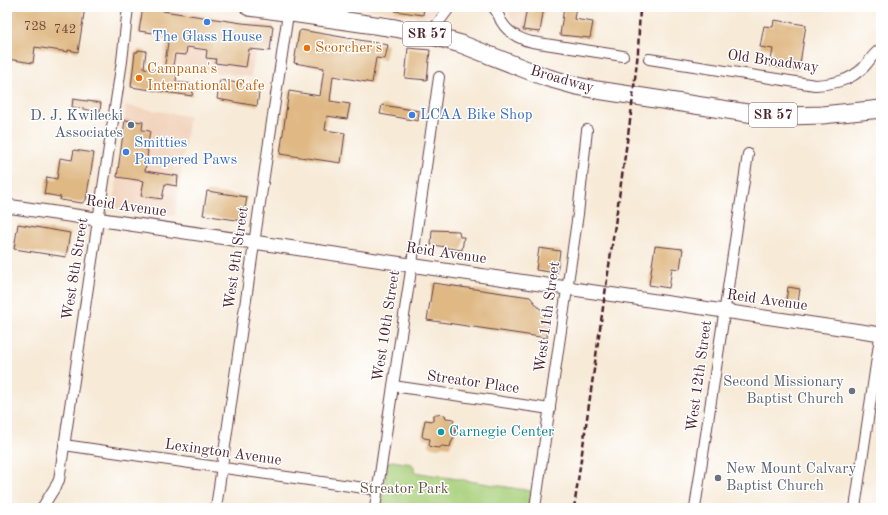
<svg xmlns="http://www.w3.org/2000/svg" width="888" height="515" font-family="'Old Standard TT',serif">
<rect width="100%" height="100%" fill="#fff"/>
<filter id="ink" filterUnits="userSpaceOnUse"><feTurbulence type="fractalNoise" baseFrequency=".025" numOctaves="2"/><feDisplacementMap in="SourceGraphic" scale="8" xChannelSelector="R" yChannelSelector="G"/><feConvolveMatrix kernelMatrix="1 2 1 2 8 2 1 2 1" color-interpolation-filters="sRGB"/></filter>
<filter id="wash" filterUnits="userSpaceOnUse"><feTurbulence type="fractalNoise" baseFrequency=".012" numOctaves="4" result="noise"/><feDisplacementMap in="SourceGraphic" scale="16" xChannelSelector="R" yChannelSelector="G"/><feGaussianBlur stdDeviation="0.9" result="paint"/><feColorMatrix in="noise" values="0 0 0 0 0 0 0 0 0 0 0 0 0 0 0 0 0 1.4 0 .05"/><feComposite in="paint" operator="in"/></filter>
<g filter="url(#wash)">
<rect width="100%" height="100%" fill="#f7ead7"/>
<g fill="#f2d4be">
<polygon points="141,7 157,7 273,25 274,27 270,53 255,52 251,77 162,65 166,38 137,34"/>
<polygon points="360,7 438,7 430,16 423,18"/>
<polygon points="507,7 545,7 541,34 522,31 514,23 508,13"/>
<polygon points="126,106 189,116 175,216 113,208"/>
</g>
<polygon fill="#a7cf79" stroke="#787752" points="392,461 412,464 414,467 414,472 531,491 529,508 381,508 387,463"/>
<g id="blocks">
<g fill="#dfb883">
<polygon points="7,7 85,7 78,52 68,50 68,52 35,47 33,63 7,59"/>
<polygon points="143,7 148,7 163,9 163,11 242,23 273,26 270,51 249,49 246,67 215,63 216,59 206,58 207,50 187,47 186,55 175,54 172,72 177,73 176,82 194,84 192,96 131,87 135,52 138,52 138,50 146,51 144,68 164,71 169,35 139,31"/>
<polygon points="396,7 424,7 423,15 395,11"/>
<polygon points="527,7 544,7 540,32 523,30"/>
<polygon points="564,7 576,7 574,19 593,22 590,38 560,35"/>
<polygon points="774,20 806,25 799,70 770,66 773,49 760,47 764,26 773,27"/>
<polygon points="301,30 388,45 385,59 376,58 372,83 333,76 330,101 350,104 347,119 327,116 325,130 345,133 341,163 280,154 289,91 320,96 324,68 294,63 299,32"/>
<polygon points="408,48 430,50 427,80 405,78"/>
<polygon points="220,80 260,87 257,106 217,99"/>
<polygon points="73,99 101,103 100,112 72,107"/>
<polygon points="382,105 419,111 418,121 380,114"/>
<polygon points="125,120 143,122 142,130 150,131 147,151 148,151 145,171 178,176 177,186 165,184 162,199 141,196 144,181 117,177"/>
<polygon points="74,150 94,153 86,200 82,203 60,200 61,197 44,194 47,177 57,179 60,158 72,160"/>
<polygon points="207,191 247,197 243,221 203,215"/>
<polygon points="18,224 70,233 66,257 14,249"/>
<polygon points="432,230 459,231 460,237 464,237 462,250 447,248 447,247 431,245"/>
<polygon points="655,246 683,249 680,269 672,268 669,288 649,285"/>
<polygon points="539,248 560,251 557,273 536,270"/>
<polygon points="433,283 530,297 540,309 550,309 547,338 427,320"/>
<polygon points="788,287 800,289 798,302 786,301"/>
<polygon points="436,414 445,415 446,418 454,419 453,423 456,428 454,438 451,443 450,447 442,446 439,448 431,447 429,445 430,439 424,438 422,436 425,420 433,421 433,416"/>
</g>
</g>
</g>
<g filter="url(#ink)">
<use href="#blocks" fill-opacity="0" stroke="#643d45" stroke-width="1"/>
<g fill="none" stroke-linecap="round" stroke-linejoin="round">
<g stroke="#643d45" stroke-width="12">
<g id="minor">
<path d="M493,7C497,11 499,16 501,21C508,33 519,39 532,42L623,56"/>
<polyline points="429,35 450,7"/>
<path d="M649,59L815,85C833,84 850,81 864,67C870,61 873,53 881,49"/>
<polyline points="393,386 550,409"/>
<polyline points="64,445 378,490"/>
<polyline points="42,508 57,484 59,480 122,61 128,7"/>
<polyline points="216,508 256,230 289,7"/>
<polyline points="375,508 393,386 410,277 439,77"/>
<polyline points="535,508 578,214 587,130"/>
<polyline points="695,508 748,154"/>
<polyline points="855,508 881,330"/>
</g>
</g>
<g stroke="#643d45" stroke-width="15">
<polyline id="tertiary" points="7,206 881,334"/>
</g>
<g stroke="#643d45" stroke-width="19">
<polyline id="primary" points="249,7 395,28 429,35 461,44 545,77 577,86 597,90 754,114 788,116 822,115 881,109"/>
</g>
<use href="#minor" stroke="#fff" stroke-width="10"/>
<use href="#tertiary" stroke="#fff" stroke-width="13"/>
<use href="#primary" stroke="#fff" stroke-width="17"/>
<polyline stroke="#4a1f2b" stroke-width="2.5" stroke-dasharray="6 3" stroke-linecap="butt" points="574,508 631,114 638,52 640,7"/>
</g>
</g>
<g fill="#3f7fe0" stroke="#fff" stroke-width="1.5">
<circle cx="207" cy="22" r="4"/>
<circle cx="412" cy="115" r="4"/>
<circle cx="126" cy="152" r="4"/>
</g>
<g fill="#e8710a" stroke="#fff" stroke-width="1.5">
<circle cx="307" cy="48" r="4"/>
<circle cx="139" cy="78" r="4"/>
</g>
<circle fill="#5c6f8a" stroke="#fff" stroke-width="1.5" cx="131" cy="125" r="4"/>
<g fill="#6b7280" stroke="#fff" stroke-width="1.5">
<circle cx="852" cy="391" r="4"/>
<circle cx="718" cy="478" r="4"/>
</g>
<circle fill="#0f9aa8" stroke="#fff" stroke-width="1.5" cx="441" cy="432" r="4"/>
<g text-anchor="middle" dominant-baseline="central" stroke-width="3" stroke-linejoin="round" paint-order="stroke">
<g font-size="13" fill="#6f4541">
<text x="35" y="26">728</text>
<text x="65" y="29">742</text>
</g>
<g fill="#fff" stroke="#80626b" stroke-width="1">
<rect x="403" y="22" width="48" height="24" rx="3"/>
<rect x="749" y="103" width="48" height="24" rx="3"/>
</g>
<g font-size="14" font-weight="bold" fill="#4a1f2b">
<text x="427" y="34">SR 57</text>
<text x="773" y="115">SR 57</text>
</g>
<g font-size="15" fill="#366cbe" stroke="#fff" text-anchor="start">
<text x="207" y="37" text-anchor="middle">The Glass House</text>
<text x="420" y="115">LCAA Bike Shop</text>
<text x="134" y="143">Smitties<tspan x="134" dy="17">Pampered Paws</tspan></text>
</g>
<g font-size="15" fill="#c56008" stroke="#fff" text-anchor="start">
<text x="315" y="48">Scorcher's</text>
<text x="147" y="69">Campana's<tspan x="147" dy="17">International Cafe</tspan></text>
</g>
<g font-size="15" fill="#4a1f2b" stroke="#fff">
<text transform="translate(773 62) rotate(8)">Old Broadway</text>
<text transform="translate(562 80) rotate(16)">Broadway</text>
<text transform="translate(126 207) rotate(8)">Reid Avenue</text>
<text transform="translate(446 254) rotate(8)">Reid Avenue</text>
<text transform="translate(237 258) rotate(-82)">West 9th Street</text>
<text transform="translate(76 269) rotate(-81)">West 8th Street</text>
<text transform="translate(767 301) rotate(8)">Reid Avenue</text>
<text transform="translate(548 317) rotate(-82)">West 11th Street</text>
<text transform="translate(387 326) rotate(-81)">West 10th Street</text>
<text transform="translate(700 376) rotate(-82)">West 12th Street</text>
<text transform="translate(473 383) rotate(8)">Streator Place</text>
<text transform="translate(223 453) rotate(8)">Lexington Avenue</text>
</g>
<g font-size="15" fill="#4e5e75" stroke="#fff" text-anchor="end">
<text x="123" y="116">D. J. Kwilecki<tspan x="123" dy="17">Associates</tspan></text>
</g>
<g font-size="15" fill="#5b616d" stroke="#fff" text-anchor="end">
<text x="844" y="382">Second Missionary<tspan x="844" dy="17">Baptist Church</tspan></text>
<text x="726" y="469" text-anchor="start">New Mount Calvary<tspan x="726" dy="17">Baptist Church</tspan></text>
</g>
<g font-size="15" fill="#0d838f" stroke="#fff" text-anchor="start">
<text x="449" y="432">Carnegie Center</text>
</g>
<g font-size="15" fill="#665442" stroke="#fff">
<text x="404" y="489">Streator Park</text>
</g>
</g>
<rect width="888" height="515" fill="none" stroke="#fff" stroke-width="24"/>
</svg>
